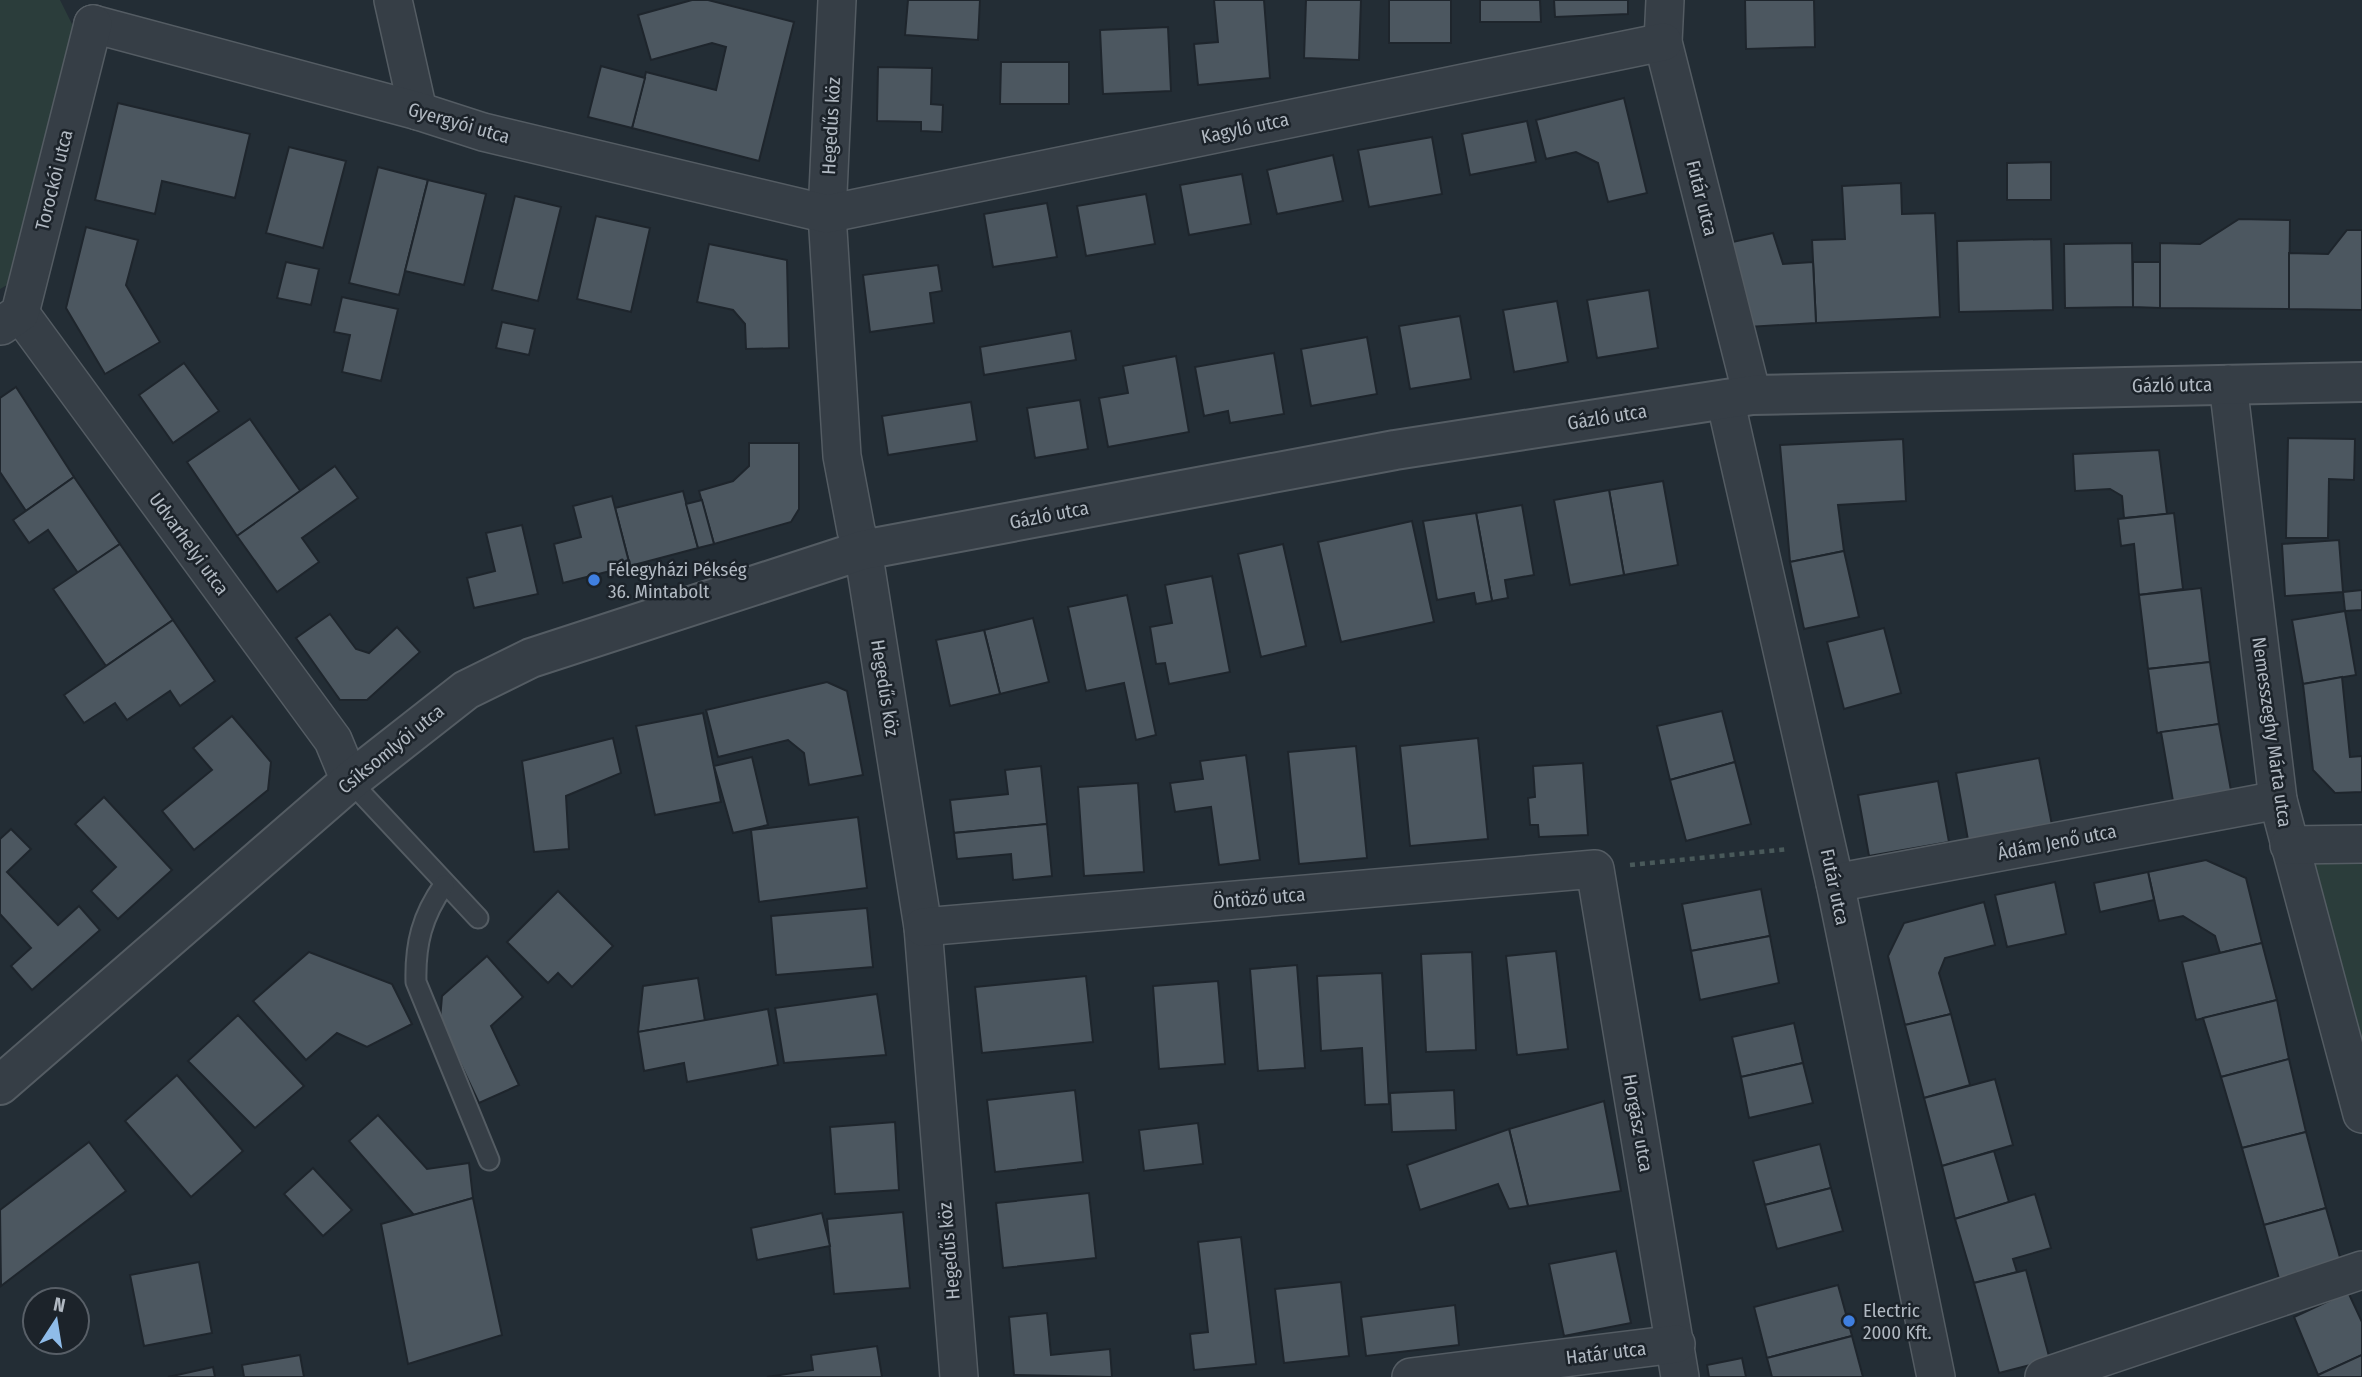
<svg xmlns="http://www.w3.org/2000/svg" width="2362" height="1377" font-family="'Fira Sans Condensed',sans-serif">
<rect width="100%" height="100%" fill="#232d35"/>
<g fill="#2b3d3b">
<polygon points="0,0 60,0 75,30 7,285 0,289"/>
<polygon points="2362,863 2362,1052 2305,864"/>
</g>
<g fill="#4c5760" stroke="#1e252c" stroke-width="2">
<polygon points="692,0 708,0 794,22 759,161 632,128 646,72 716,90 726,47 712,43 651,60 638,15"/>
<polygon points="908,0 980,0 978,40 905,35"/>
<polygon points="1214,0 1264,0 1270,78 1198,85 1194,44 1218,42"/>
<polygon points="1306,0 1361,0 1359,60 1304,58"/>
<rect x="1389" y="0" width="62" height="43"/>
<polygon points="1480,0 1540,0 1541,22 1480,22"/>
<polygon points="1554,0 1628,0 1628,14 1555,17"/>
<polygon points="1745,0 1814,0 1815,47 1746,49"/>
<polygon points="1168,27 1171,91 1103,94 1100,30"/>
<polygon points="1001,62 1069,62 1069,104 1000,104"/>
<polygon points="601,66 645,78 632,128 588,117"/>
<polygon points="878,67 932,68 931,104 943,105 942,132 921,131 921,122 877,121"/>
<polygon points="1624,98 1647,193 1608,202 1598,163 1576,152 1546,159 1536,120"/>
<polygon points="118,103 250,134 235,198 162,181 155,214 95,200"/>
<polygon points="1527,121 1536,162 1470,175 1462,134"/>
<polygon points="1432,137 1442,194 1369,207 1358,150"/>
<polygon points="289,147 346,161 323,248 266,233"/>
<polygon points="1333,155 1343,201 1277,214 1267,170"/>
<polygon points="2051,162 2051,200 2007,200 2007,163"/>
<polygon points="378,167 428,180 399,295 349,283"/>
<polygon points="1242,174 1251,224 1189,235 1180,185"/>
<polygon points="428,180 486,194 464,285 405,271"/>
<polygon points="1901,183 1902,214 1935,213 1940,317 1816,323 1812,240 1845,239 1842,186"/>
<polygon points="1146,194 1155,244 1086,256 1077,206"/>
<polygon points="515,196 561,207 538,301 492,290"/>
<polygon points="1047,203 1057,257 993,267 984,214"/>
<polygon points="596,216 650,228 631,312 577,299"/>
<polygon points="2239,219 2290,220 2289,309 2160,308 2160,243 2200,244"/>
<polygon points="86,227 138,240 126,285 160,342 105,374 66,308"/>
<polygon points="2347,230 2362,230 2362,310 2289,309 2289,253 2328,254"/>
<polygon points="1773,233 1783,264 1813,262 1816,323 1748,327 1728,243"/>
<polygon points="2051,239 2053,310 1959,312 1957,241"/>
<polygon points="2132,243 2133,307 2065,308 2064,244"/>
<polygon points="709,244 787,260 789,348 746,349 745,324 733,310 697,302"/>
<polygon points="286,262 319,269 311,305 277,298"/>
<polygon points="2133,262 2160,262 2160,308 2133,307"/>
<polygon points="938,265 942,291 930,293 934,323 870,332 863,275"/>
<polygon points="1649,290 1658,348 1597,358 1587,300"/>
<polygon points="342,297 398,309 381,381 342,372 350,335 334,332"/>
<polygon points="1557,301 1568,362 1514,372 1503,310"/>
<polygon points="1460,316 1471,379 1410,389 1399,326"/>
<polygon points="502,322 535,329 529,355 496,348"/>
<polygon points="1071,331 1076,360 984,375 980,347"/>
<polygon points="1367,337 1377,394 1311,406 1301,349"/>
<polygon points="1274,353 1284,414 1230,423 1228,411 1204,416 1195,367"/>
<polygon points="1176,356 1189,432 1108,447 1099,398 1128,393 1123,366"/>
<polygon points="184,363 219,411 173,443 139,395"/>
<polygon points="16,387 74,477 26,511 0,472 0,398"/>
<polygon points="1080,400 1088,449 1035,458 1027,408"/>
<polygon points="971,402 977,441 888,455 882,416"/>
<polygon points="250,419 301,492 237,536 187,462"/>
<polygon points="2288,438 2355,439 2354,480 2329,479 2328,538 2286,538"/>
<polygon points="1903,439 1906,501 1838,505 1844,551 1790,562 1780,445"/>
<polygon points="749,443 799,443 799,509 791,522 714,544 699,491 733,481 749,466"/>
<polygon points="2159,450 2167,514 2124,518 2122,496 2110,489 2075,491 2073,454"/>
<polygon points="335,466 358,498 302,538 319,562 277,592 237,536"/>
<polygon points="74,477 120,544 78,573 48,530 29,543 13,520"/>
<polygon points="1663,481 1678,565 1624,575 1609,490"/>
<polygon points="1609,490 1624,575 1570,585 1554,500"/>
<polygon points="683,491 698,548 630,566 615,508"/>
<polygon points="612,496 630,566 563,583 554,544 581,537 573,506"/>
<polygon points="702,500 714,544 698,548 686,504"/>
<polygon points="1522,505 1534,575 1505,580 1508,598 1492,601 1476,513"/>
<polygon points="1476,513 1492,601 1476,604 1474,593 1437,600 1423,521"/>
<polygon points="2174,513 2183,589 2139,595 2134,544 2121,546 2118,519"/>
<polygon points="1412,521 1434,622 1341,642 1318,542"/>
<polygon points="522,525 538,594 474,608 467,578 495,571 486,533"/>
<polygon points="2339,540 2343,592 2285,596 2282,544"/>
<polygon points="120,544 173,620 106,666 53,589"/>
<polygon points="1283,544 1306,646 1261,657 1238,554"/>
<polygon points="1844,551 1859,617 1804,629 1790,562"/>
<polygon points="1212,576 1230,672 1169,684 1165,663 1156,664 1150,627 1172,623 1165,585"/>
<polygon points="2201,588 2210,662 2148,669 2139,595"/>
<polygon points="2362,590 2362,610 2345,611 2343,592"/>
<polygon points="1127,595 1156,735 1136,740 1124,683 1086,691 1068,607"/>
<polygon points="2345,611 2356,675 2303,684 2292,620"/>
<polygon points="330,614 356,649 369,653 397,627 420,652 367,700 340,700 296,638"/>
<polygon points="1033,618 1049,682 1000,694 984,630"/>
<polygon points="173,620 215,681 180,706 170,691 127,720 115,703 84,723 64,695"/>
<polygon points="1884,628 1901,693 1844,709 1827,642"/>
<polygon points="984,630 1000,694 950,706 936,640"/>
<polygon points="2210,662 2219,724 2157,733 2148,669"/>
<polygon points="2342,677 2350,757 2362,756 2362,792 2335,793 2313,770 2303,684"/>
<polygon points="827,682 847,691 863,775 809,785 804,753 788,740 718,757 706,710"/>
<polygon points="1722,711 1735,762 1670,780 1657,726"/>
<polygon points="703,713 721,802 655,815 636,726"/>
<polygon points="232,716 271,762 268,790 194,850 162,811 212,770 193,748"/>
<polygon points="2219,724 2232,796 2174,807 2161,732"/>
<polygon points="613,738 621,773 566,796 569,849 534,852 522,761"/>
<polygon points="1478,738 1488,839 1410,846 1400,746"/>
<polygon points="1356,746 1367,858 1299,864 1288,752"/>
<polygon points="1246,755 1260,860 1219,865 1211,807 1175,812 1170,783 1203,779 1200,761"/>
<polygon points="752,757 768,825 733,833 714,766"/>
<polygon points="2039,758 2052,825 1968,840 1956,773"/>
<polygon points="1735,762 1751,824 1686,841 1670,780"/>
<polygon points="1583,763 1588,835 1539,837 1538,825 1530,825 1528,798 1535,797 1533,766"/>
<polygon points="1041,766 1047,824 954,833 950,800 1008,794 1005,770"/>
<polygon points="1938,781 1949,842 1869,856 1858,795"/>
<polygon points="1138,783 1144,872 1084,876 1078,787"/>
<polygon points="104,797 172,870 118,919 91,891 116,867 75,824"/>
<polygon points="858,817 867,888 759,902 751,830"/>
<polygon points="1047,824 1052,876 1013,880 1011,854 957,859 954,833"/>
<polygon points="11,829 31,849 7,872 58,925 79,906 100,930 32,990 11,966 31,948 0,914 0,839"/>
<polygon points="2206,860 2246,878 2262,943 2220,953 2215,936 2183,916 2159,921 2148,872"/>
<polygon points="2148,872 2154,900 2100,912 2094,883"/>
<polygon points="2055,882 2066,934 2007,947 1995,895"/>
<polygon points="1761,889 1770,936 1691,951 1682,904"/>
<polygon points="558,891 613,946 572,987 558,973 548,983 507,942"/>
<polygon points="1984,902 1995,945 1945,958 1939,973 1951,1014 1905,1025 1888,956 1904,923"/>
<polygon points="867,908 873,967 776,975 771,916"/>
<polygon points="1770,936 1779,983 1700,1000 1691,951"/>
<polygon points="2262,943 2277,1000 2196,1020 2182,962"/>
<polygon points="1556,951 1568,1049 1517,1055 1506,956"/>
<polygon points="309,952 392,984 412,1024 367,1047 337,1033 306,1060 253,1001"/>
<polygon points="1472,952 1476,1050 1426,1052 1421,954"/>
<polygon points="487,956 523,997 491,1026 519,1085 479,1103 440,1020 442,996"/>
<polygon points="1297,965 1305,1068 1258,1071 1250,969"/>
<polygon points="1382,973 1389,1104 1365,1105 1362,1048 1321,1051 1317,976"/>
<polygon points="1086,976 1093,1042 982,1053 975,987"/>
<polygon points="698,978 705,1021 638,1032 643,986"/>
<polygon points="1218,981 1225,1064 1159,1069 1153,986"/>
<polygon points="877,994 886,1055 784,1063 775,1008"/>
<polygon points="2277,1000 2289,1059 2221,1077 2203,1018"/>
<polygon points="768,1009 778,1065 687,1082 684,1063 644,1071 638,1032"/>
<polygon points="1951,1014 1970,1085 1924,1098 1905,1025"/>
<polygon points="238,1015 304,1086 255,1128 188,1061"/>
<polygon points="1794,1023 1803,1063 1741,1077 1732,1037"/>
<polygon points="2289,1059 2306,1132 2242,1148 2221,1077"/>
<polygon points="1803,1063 1813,1103 1749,1118 1741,1077"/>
<polygon points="177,1075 243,1151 191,1197 125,1121"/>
<polygon points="1995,1079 2013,1145 1942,1166 1924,1098"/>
<polygon points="1075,1090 1083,1162 995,1172 987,1100"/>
<polygon points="1454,1090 1456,1130 1392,1132 1390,1093"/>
<polygon points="1604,1101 1621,1191 1528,1206 1509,1129"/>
<polygon points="378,1115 427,1169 469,1163 473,1198 414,1215 349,1141"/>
<polygon points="895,1122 899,1190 835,1194 830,1127"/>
<polygon points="1198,1123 1203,1164 1144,1171 1139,1130"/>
<polygon points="1509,1129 1528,1206 1509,1209 1498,1184 1420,1210 1407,1165"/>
<polygon points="2306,1132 2326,1208 2264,1225 2242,1148"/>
<polygon points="89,1142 126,1191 1,1286 0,1210"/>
<polygon points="1820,1144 1831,1188 1765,1205 1753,1161"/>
<polygon points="1994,1151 2009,1202 1955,1219 1942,1166"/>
<polygon points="313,1168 352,1210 323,1236 284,1194"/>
<polygon points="1831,1188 1843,1231 1777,1249 1765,1205"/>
<polygon points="1089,1193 1096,1258 1003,1268 996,1203"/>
<polygon points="2035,1194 2051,1248 2013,1259 2017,1272 1974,1283 1955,1219"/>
<polygon points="473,1198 502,1335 408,1364 381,1224"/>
<polygon points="2326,1208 2345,1275 2283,1293 2264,1225"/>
<polygon points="903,1212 910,1288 834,1294 827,1219"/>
<polygon points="822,1213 830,1246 757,1260 751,1228"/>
<polygon points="1241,1237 1256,1364 1194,1370 1190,1334 1208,1332 1198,1242"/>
<polygon points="1616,1251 1631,1323 1564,1336 1549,1264"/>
<polygon points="199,1262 212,1333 144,1346 130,1275"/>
<polygon points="2026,1270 2050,1360 1999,1373 1974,1283"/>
<polygon points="1341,1282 1349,1356 1284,1363 1275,1289"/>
<polygon points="1838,1285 1852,1336 1767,1358 1754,1307"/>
<polygon points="2348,1292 2362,1322 2362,1355 2318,1375 2294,1317"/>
<polygon points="1455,1305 1459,1345 1366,1356 1361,1317"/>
<polygon points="1047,1313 1051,1355 1110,1349 1112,1377 1014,1375 1009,1317"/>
<polygon points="1852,1336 1863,1377 1772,1377 1767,1358"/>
<polygon points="877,1346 882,1377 767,1377 813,1370 811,1355"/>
<polygon points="300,1355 304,1377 244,1377 242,1365"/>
<polygon points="2362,1355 2362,1377 2319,1377 2318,1375"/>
<polygon points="1742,1358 1746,1377 1709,1377 1707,1365"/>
<polygon points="213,1367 215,1377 168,1377"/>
</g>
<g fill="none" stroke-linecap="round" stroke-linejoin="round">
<g stroke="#545c63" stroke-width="23">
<g id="service">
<polyline points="350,781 478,918"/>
<path d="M444,885C422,916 415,944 416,982L489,1160"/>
</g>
</g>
<g stroke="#545c63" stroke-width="40">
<g id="minor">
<polyline points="393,0 418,111"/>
<polyline points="837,0 827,214 842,456 856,530 863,550 923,927 959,1377"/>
<polyline points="1665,0 1663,42 1752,395"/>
<polyline points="93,24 418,111 483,132 827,214 1663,42"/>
<polyline points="20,313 333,740 350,781"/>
<polyline points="1,326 20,313 93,24"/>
<polyline points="2228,384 2278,800 2362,1114"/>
<polyline points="1725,399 1835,883 1936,1377"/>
<polyline points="2289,845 2362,844"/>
<polyline points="1835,883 2278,800"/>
<polyline points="923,927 1595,869 1680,1377"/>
<polyline points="1411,1377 1676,1344"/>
<polyline points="2044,1377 2362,1270"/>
</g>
</g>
<g stroke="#545c63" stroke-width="42">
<polyline id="tertiary" points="0,1085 350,781 466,690 531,658 863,550 1395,450 1752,395 2362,382"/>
</g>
<polyline stroke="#49595a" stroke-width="4.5" stroke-dasharray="5 5" stroke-linecap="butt" points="1630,865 1789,849"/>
<use href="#service" stroke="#363e46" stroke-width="19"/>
<use href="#minor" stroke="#363e46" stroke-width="37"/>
<use href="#tertiary" stroke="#363e46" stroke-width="38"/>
</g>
<g fill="#3f7fe0" stroke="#1c232a" stroke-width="2.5">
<circle cx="594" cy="580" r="7"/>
<circle cx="1849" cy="1321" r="7"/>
</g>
<g text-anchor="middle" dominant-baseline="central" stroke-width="5" stroke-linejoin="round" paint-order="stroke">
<g font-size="19" fill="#b1b9c2" stroke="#1c232a">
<text transform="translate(459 123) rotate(16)">Gyergyói utca</text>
<text transform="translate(831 126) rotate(-87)">Hegedűs köz</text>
<text transform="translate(1245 128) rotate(-12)">Kagyló utca</text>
<text transform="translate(54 180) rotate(-76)">Torockói utca</text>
<text transform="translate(1702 198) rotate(76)">Futár utca</text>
<text transform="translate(2172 385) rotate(-1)">Gázló utca</text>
<text transform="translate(1607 417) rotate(-9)">Gázló utca</text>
<text transform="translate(1049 515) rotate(-11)">Gázló utca</text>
<text transform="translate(189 544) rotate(54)">Udvarhelyi utca</text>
<text transform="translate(885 688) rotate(81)">Hegedűs köz</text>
<text transform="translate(2272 732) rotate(82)">Nemesszeghy Márta utca</text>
<text transform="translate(391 749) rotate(-39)">Csíksomlyói utca</text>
<text transform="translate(2057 842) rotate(-11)">Ádám Jenő utca</text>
<text transform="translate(1835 887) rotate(78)">Futár utca</text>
<text transform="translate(1259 898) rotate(-5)">Öntöző utca</text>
<text transform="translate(1638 1123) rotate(80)">Horgász utca</text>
<text transform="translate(949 1251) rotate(-95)">Hegedűs köz</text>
<text transform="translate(1606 1353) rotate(-7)">Határ utca</text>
</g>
<g font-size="19" fill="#b1b9c2" stroke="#1c232a" text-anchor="start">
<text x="608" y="569">Félegyházi Pékség<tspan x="608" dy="22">36. Mintabolt</tspan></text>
<text x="1863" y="1310">Electric<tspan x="1863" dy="22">2000 Kft.</tspan></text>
</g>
</g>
<g transform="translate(56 1321) rotate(12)"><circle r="33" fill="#1c232a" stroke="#585f67" stroke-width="2"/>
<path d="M0-5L12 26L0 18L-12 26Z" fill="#8fbce9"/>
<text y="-10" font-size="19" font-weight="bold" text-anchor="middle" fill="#b1b9c2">N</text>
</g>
</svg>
